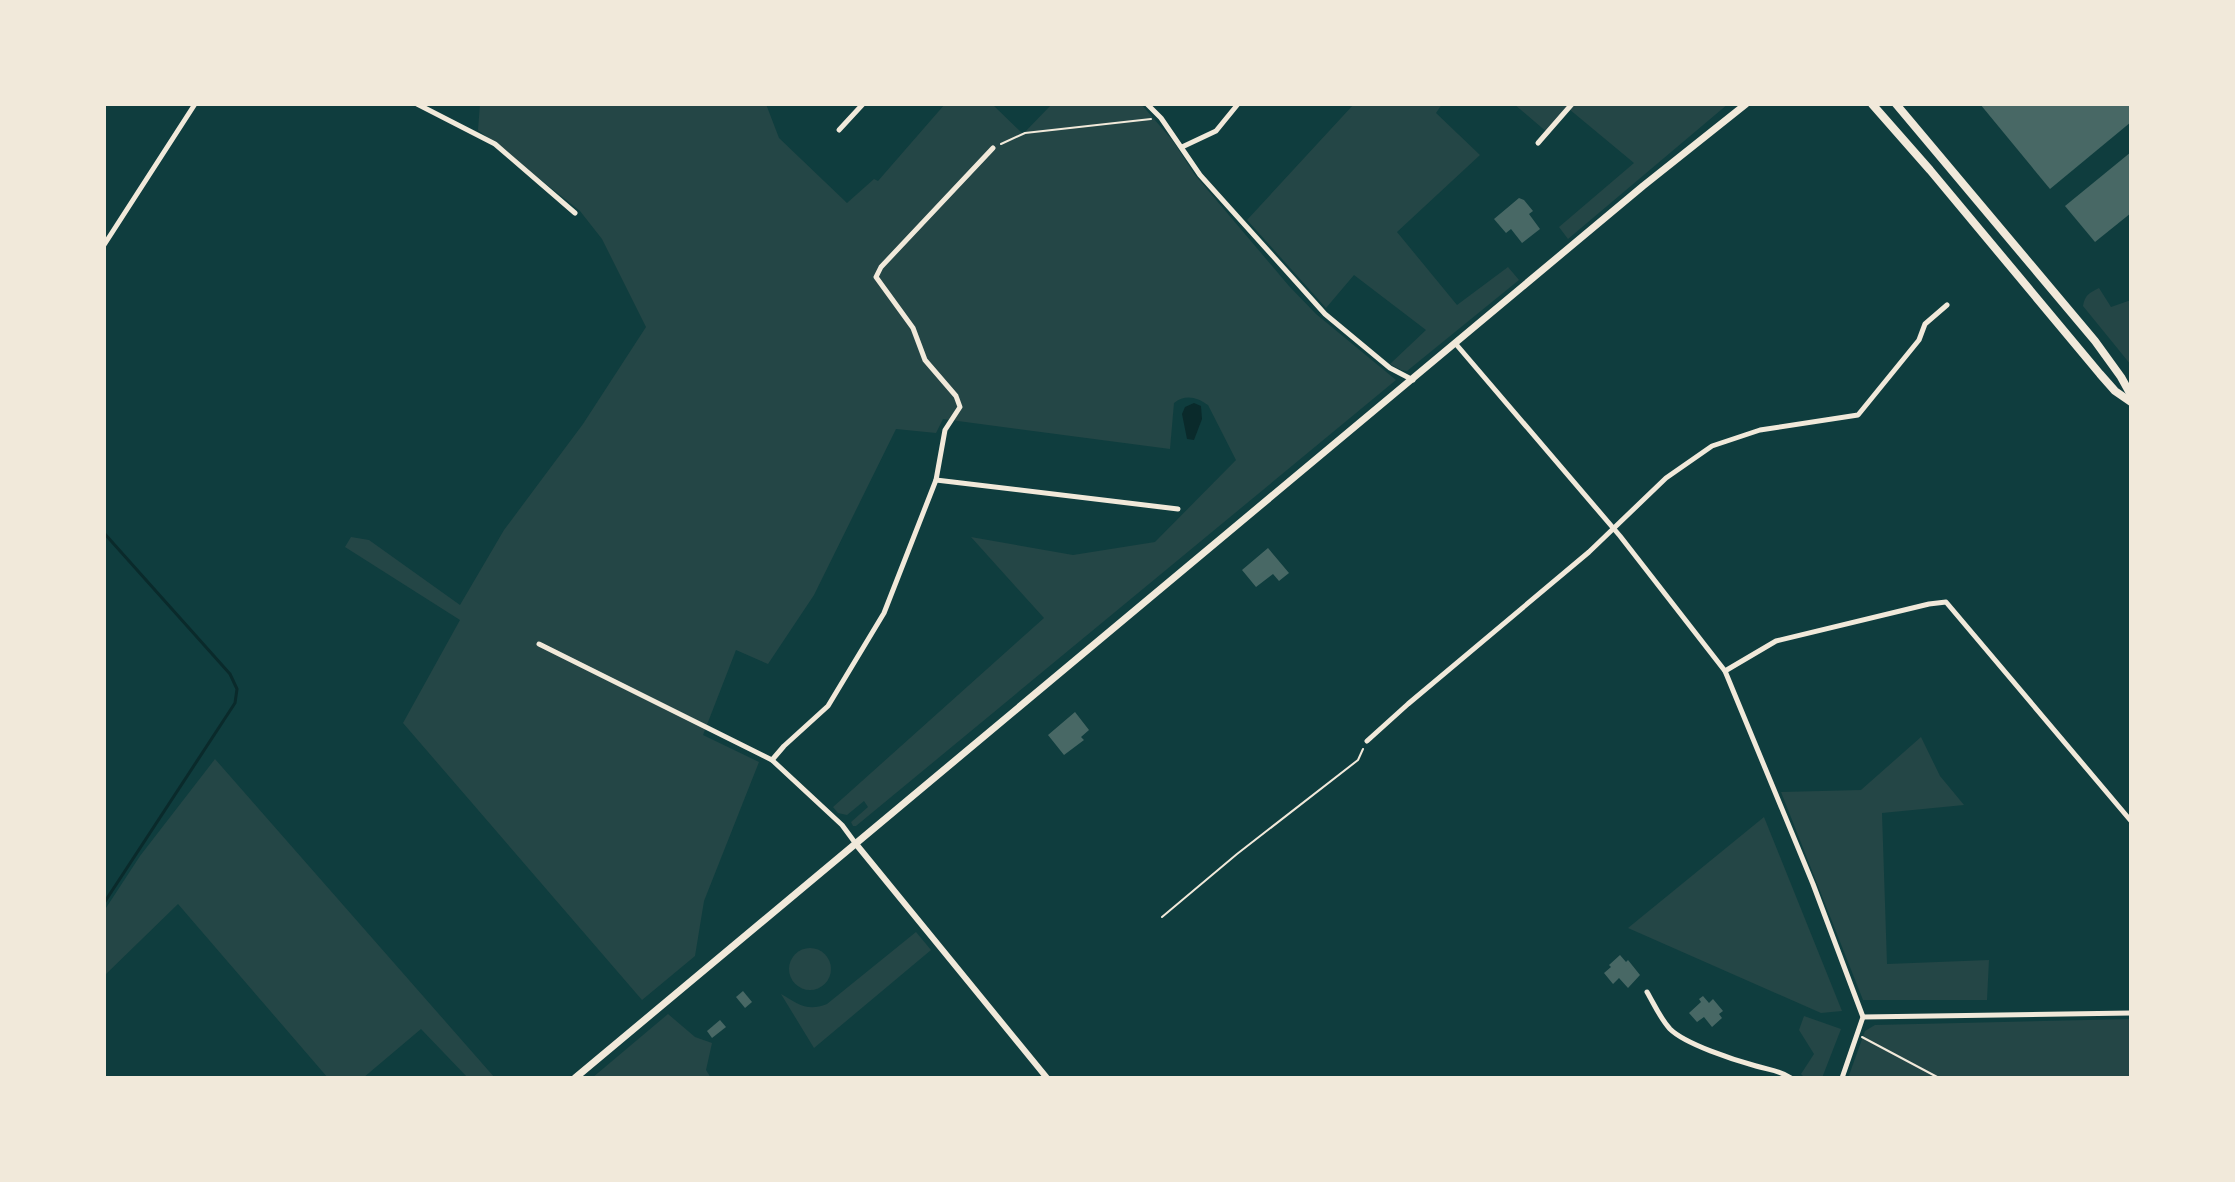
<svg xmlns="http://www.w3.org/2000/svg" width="2235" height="1182" font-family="'PT Sans',sans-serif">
<rect width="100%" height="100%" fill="#0f3d3e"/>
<g fill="#244646">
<path d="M480,104H766L779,138L847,203L874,179L878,181L945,104H992L1023,134L1052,104H1141L1173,141L1195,175L1289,286L1316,314L1396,380L856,826H853L851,822L868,807L864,801L847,815L838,813L833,807L1044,618L971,537L1073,555L1155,542L1236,460L1208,405C1197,397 1185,394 1174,403L1170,449L943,419L936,433L896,429L814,595L768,664L736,650L703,735L759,762L704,901L695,956L642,1000L403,723L460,620L345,547L351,537L369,540L460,605L504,530L583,424L646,327L602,239L580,211L478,130Z"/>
<polygon points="1354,104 1442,104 1436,113 1480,155 1397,232 1457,305 1508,267 1519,280 1407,371 1401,370 1390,364 1426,330 1354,275 1326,308 1247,220"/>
<polygon points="1514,104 1728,104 1568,239 1559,227 1634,163 1569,109 1548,133"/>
<path d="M2099,288L2111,307L2131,300V365L2083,306C2085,295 2089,293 2099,288Z"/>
<polygon points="1921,737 1940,776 1964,805 1882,813 1887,964 1989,960 1987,1000 1863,1000 1781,792 1861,790"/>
<polygon points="215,759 495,1078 468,1078 421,1029 363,1078 328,1078 178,904 104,976 104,911 140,856"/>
<polygon points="1764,817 1842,1011 1821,1013 1628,928"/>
<path d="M916,932L931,950L814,1048L781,994C798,1004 807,1012 827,1004Z"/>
<circle cx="810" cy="969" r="21"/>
<polygon points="668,1014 695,1037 712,1043 706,1070 711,1078 592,1078"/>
<polygon points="1804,1016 1841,1029 1822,1078 1805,1078 1801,1074 1814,1054 1799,1030"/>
<polygon points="2131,1019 2131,1078 1848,1078 1865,1031 1875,1025"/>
</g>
<polygon fill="#0a2a2b" points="1194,403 1201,406 1202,419 1194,440 1187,439 1182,414 1185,407"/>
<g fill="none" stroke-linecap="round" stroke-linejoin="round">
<polyline stroke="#0a2a2b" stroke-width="3" points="104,533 230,674 237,689 235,703 104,903"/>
</g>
<g fill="#486865">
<polygon points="1980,104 2131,104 2131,122 2050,189"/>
<polygon points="2131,152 2131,213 2095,242 2065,206"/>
<polygon points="1519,198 1524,200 1533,211 1529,214 1540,229 1522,243 1511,229 1506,233 1494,219"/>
<polygon points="1268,548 1289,573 1279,581 1273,574 1256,587 1242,570"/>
<polygon points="1075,712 1089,730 1081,737 1084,740 1064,755 1048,735"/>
<polygon points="1620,955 1626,962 1628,960 1640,975 1628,988 1619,978 1613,984 1604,973 1611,967 1609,965"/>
<polygon points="743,991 752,1002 745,1008 736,997"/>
<polygon points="1703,996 1709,1003 1713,999 1723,1011 1719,1014 1722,1018 1712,1027 1704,1017 1697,1022 1689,1013 1701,1002 1699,999"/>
<polygon points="720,1020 726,1027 712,1038 707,1031"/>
</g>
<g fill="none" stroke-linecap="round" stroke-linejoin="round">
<g stroke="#f1e9da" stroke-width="2">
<polyline points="1001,144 1025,133 1151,119"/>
<polyline points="1162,917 1237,854 1358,760 1363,749"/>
<polyline points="1862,1037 1939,1078"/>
</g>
<g stroke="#f1e9da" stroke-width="5">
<polyline points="417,104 495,144 575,213"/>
<polyline points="1147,104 1161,118 1200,175 1325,314 1390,368 1413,380"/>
<polyline points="839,130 863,104"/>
<polyline points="1538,143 1572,104"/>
<polyline points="1182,147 1216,131 1238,104"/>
<polyline points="104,245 195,104"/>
<polyline points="1455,343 1620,536 1725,671 1813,884 1863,1017 1842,1078"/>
<polyline points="936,480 1178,509"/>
<polyline points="539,644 772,760 842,825 856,844"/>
<polyline points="1725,671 1776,641 1929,604 1946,602 2131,821"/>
<polyline points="1367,741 1408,704 1589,552 1666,478 1712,446 1760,430 1858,415 1919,340 1925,324 1947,305"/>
<polyline points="772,760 784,746 828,706 884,613 936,480 945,430 960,407 956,396 925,360 913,328 876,277 881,267 993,148"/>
<path d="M1647,992C1654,1004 1660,1018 1670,1029C1685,1044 1734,1060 1756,1066C1769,1070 1779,1070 1791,1078"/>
<polyline points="1863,1017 2131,1013"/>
</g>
<polyline stroke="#f1e9da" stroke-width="6" points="856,844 1047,1078"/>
<polyline stroke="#f1e9da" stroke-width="7" points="575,1078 1643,186 1746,104"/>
<g stroke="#f1e9da" stroke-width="8">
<polyline points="1872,104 1930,170 2100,374 2115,391 2131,402"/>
<polyline points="1896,104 2095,341 2121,377 2131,395"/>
</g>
</g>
<rect width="2235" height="1182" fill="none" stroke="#f1e9da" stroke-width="212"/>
</svg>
